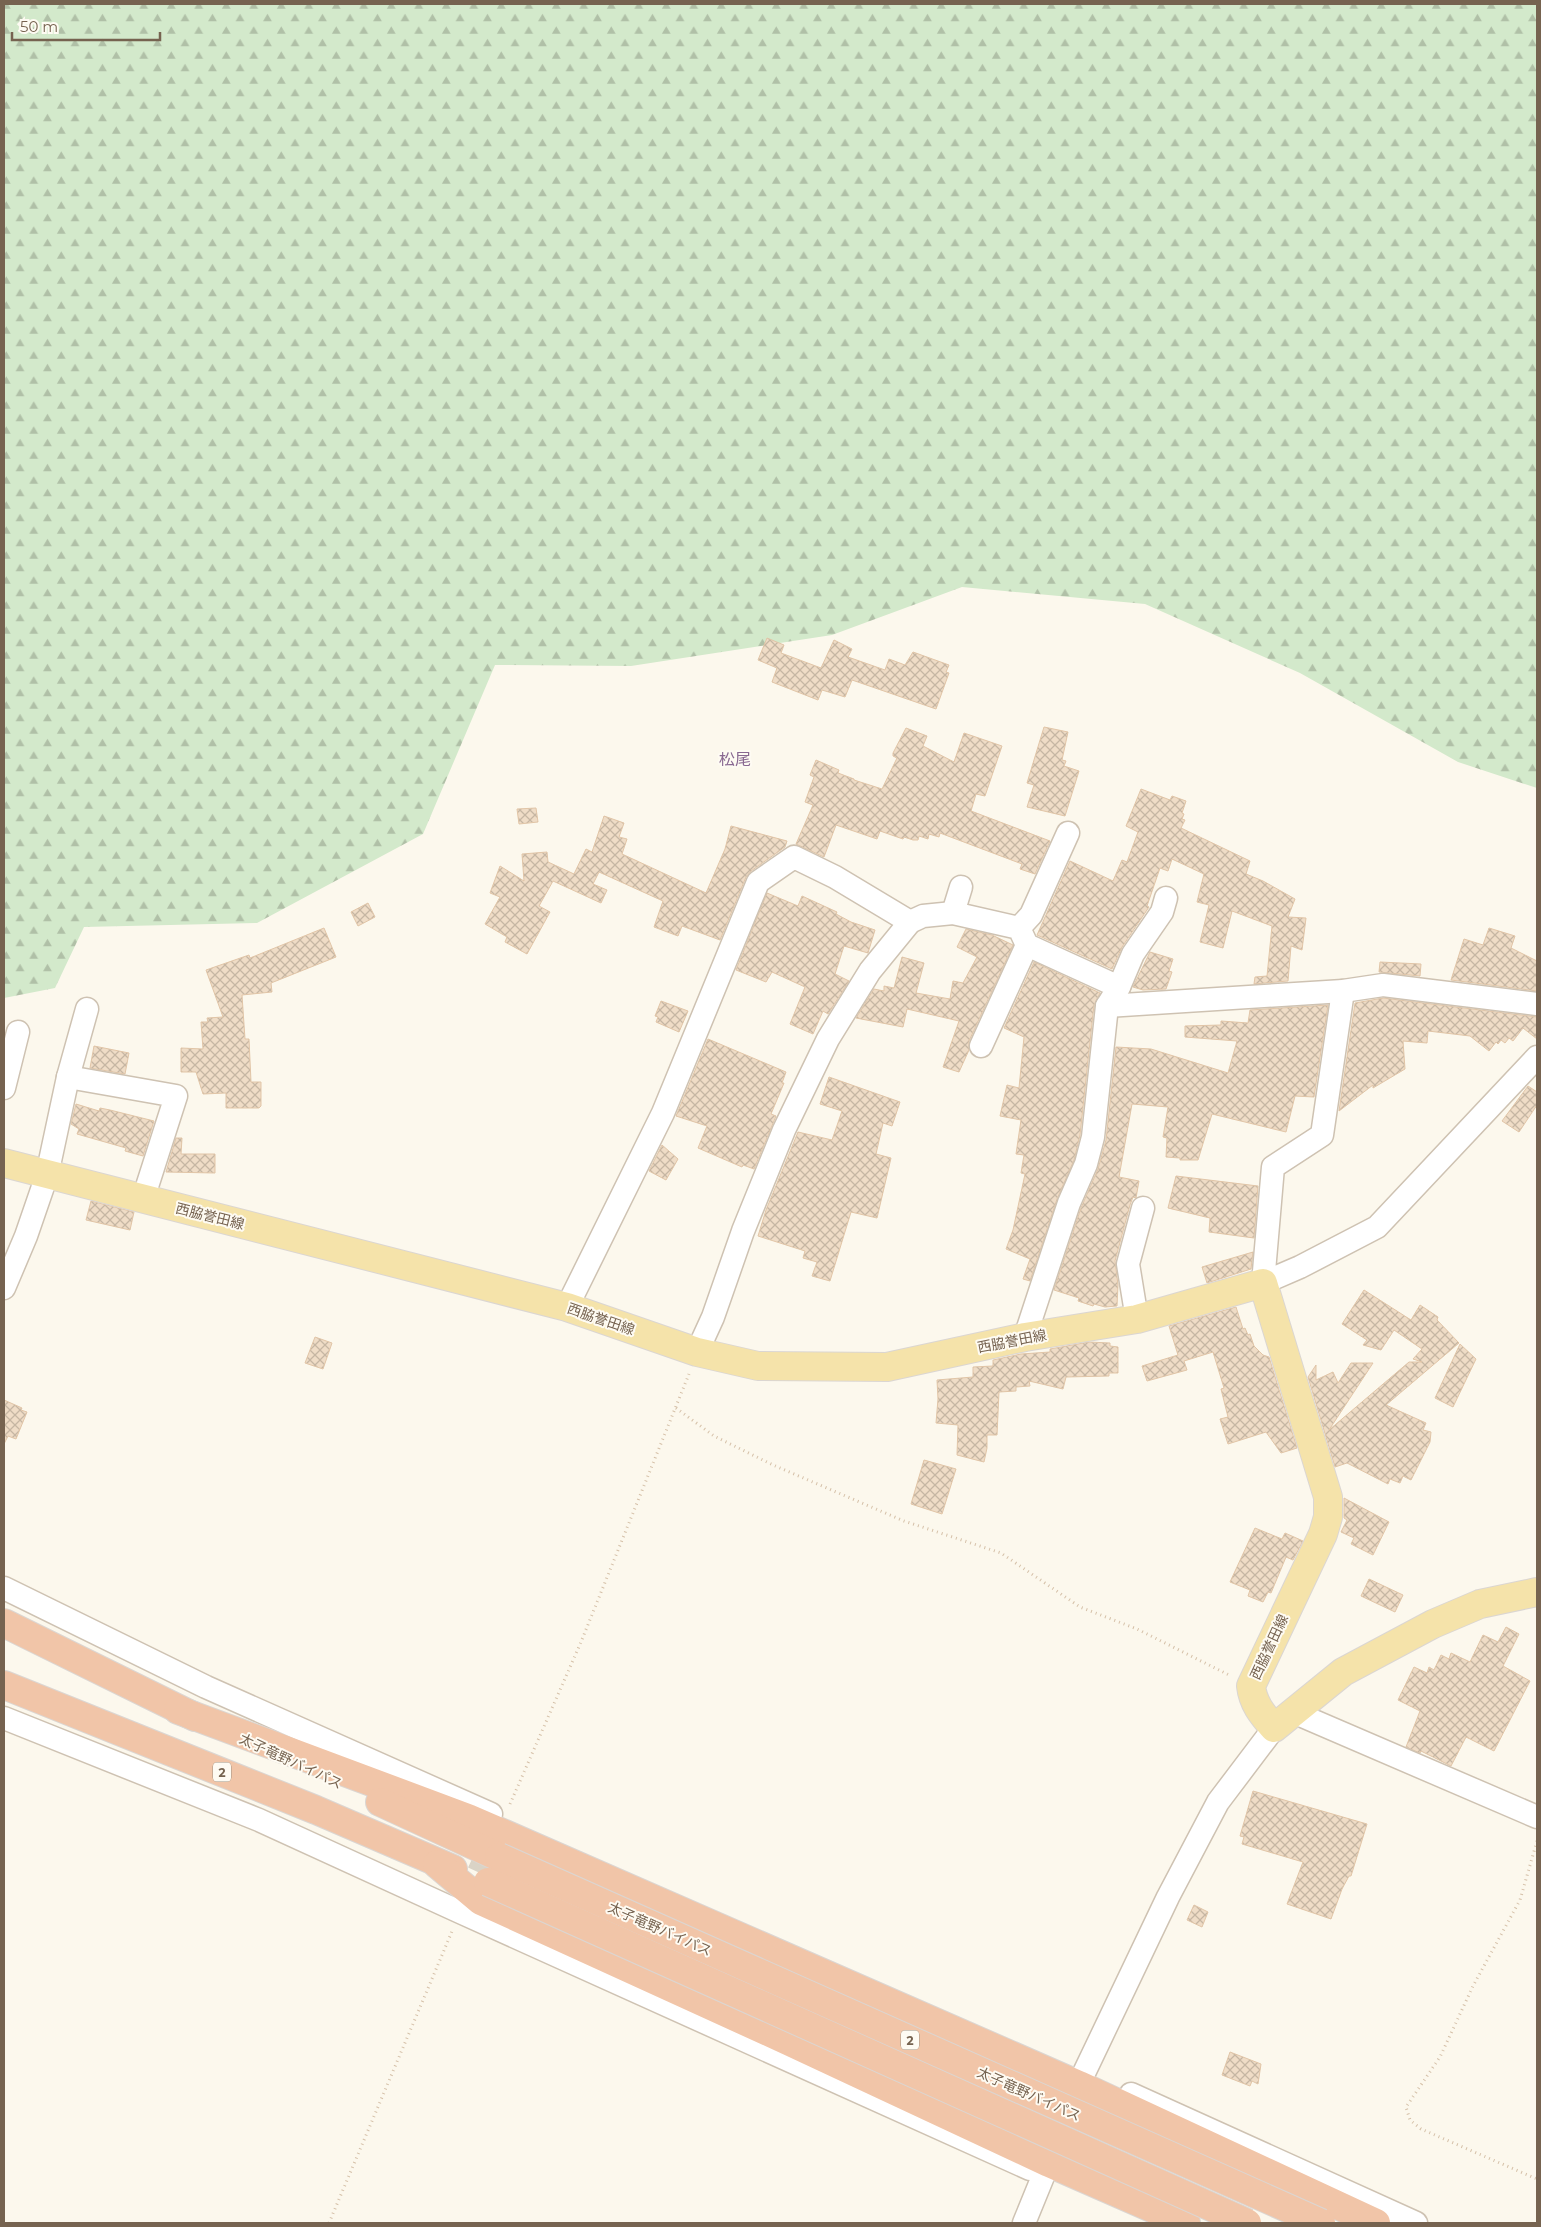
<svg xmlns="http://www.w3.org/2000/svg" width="1541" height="2227" font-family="Montserrat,'Noto Sans JP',sans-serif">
<defs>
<pattern id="forest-firs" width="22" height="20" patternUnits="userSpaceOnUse" patternTransform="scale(1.25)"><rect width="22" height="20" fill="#d3e9cb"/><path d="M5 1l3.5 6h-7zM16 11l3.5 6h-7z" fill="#b0c0a7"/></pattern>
<pattern id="building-cross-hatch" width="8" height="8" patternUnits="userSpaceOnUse" patternTransform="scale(1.25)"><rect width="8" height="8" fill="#efdcc6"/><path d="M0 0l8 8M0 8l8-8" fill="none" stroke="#c6b6a3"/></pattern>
</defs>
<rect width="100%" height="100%" fill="#fcf8ed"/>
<polygon fill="url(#forest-firs)" points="4,4 1537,4 1537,788 1458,762 1300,673 1145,604 962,587 832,635 631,666 495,665 423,834 257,923 84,927 55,988 4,998"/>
<g fill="url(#building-cross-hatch)" stroke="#e1c5a7">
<polygon points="767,638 784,645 781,653 821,668 834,640 852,649 848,657 885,670 889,659 905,665 913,652 949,665 946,672 949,673 936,709 852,680 845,697 822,690 818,700 772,682 777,668 758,660"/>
<polygon points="1044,727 1068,732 1062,760 1066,761 1064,766 1079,771 1065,816 1027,807 1034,785 1027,783"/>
<polygon points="906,728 927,736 923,746 954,762 964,733 1002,746 985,796 976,794 971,811 1050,841 1035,874 1020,869 1022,864 940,833 939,837 929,834 928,839 919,836 918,840 913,840 904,837 903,839 880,831 877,839 836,825 824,857 796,844 813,805 805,802 814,777 810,775 816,760 839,770 838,773 854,779 854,780 882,789 897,758 893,756 893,753"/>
<polygon points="1141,789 1170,800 1172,796 1186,801 1182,813 1184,814 1182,819 1185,820 1181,828 1250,861 1246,874 1263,881 1295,899 1288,917 1306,918 1302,950 1291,946 1288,981 1254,984 1255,977 1267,976 1272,926 1232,911 1223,948 1200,942 1209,905 1197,902 1204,874 1172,859 1168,871 1160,868 1147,906 1149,907 1122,947 1112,969 1037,935 1070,861 1113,881 1122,860 1127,862 1138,832 1126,826"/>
<polygon points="536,808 538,822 519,824 517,809"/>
<polygon points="604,816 624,823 619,837 627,839 622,854 706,893 725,849 731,826 787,841 785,847 751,871 746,877 720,940 682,926 678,936 654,927 663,901 599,872 593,884 607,890 601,903 553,881 539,906 550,912 527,954 505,942 507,937 485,924 500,897 490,893 500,866 524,881 522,854 547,852 548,862 574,874 586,849 592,852"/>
<polygon points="767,893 798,906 802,896 837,912 836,914 851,922 875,930 868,953 844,946 835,974 849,981 828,1014 823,1011 813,1034 790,1024 805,987 772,972 766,982 736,970"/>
<polygon points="368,903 375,917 358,926 351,912"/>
<polygon points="324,928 336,957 271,983 272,992 242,995 245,1039 249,1039 251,1082 261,1082 261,1106 259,1108 226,1108 226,1093 203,1094 196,1072 181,1072 181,1048 203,1049 201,1022 208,1022 207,1018 223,1017 206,970 249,955 250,958"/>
<polygon points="1489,928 1515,936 1511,948 1537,961 1537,991 1451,980 1464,939 1483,945"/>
<polygon points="966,929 992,935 1013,945 969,1041 969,1050 959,1072 943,1067 959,1021 907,1009 903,1027 856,1018 874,989 884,991 884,986 894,988 902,957 924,963 916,993 950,999 953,981 963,983 977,957 957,947"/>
<polygon points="1150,952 1173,959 1169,971 1172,972 1166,989 1143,990 1133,987"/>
<polygon points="1034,962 1100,993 1094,1005 1080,1135 1074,1160 1057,1199 1030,1281 1023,1279 1030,1259 1006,1249 1013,1230 1025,1174 1021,1173 1024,1155 1016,1154 1021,1120 1000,1116 1007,1085 1019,1088 1024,1037 1004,1028"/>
<polygon points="1380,962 1421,964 1420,976 1379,972"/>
<polygon points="1383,998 1537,1017 1537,1039 1523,1028 1513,1041 1509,1038 1505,1043 1501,1040 1498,1044 1496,1042 1489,1051 1470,1036 1428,1031 1427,1043 1403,1041 1405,1069 1373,1088 1373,1085 1339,1111 1355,1003"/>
<polygon points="661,1001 688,1011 679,1032 656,1022 658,1017 655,1016"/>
<polygon points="1328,1005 1314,1097 1295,1096 1286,1132 1212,1114 1198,1160 1180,1160 1180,1158 1166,1157 1167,1138 1163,1137 1168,1107 1132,1104 1119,1177 1139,1181 1136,1198 1133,1197 1130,1205 1115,1261 1118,1285 1117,1306 1105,1307 1094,1304 1093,1306 1078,1301 1079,1298 1054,1290 1081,1208 1098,1169 1106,1140 1116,1047 1151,1049 1228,1073 1237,1041 1185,1037 1185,1026 1221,1025 1221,1021 1248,1023 1250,1010"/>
<polygon points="708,1039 786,1072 782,1083 784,1083 771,1114 776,1116 754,1169 743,1165 742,1167 698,1148 707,1126 676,1116"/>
<polygon points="94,1046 129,1053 125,1074 90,1068"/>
<polygon points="829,1077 900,1102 892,1126 883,1123 876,1154 891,1158 877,1218 851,1212 830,1281 812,1276 817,1262 803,1258 805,1251 758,1236 766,1210 798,1132 832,1140 842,1111 820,1104"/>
<polygon points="1528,1086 1537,1092 1537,1105 1519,1132 1502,1121"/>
<polygon points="76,1104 99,1111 100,1108 110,1110 154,1121 143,1156 125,1151 126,1148 77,1134 79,1129 71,1124"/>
<polygon points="176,1138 182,1138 181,1154 215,1154 215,1173 166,1172"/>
<polygon points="662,1145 678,1159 666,1180 649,1171"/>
<polygon points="1176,1176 1258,1186 1254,1238 1209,1232 1210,1218 1168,1208"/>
<polygon points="91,1201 134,1212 130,1230 86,1220"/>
<polygon points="1253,1252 1251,1269 1207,1283 1202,1267"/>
<polygon points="1364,1290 1411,1320 1420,1305 1438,1317 1437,1320 1459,1343 1386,1405 1426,1423 1423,1430 1431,1432 1430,1442 1411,1480 1403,1476 1400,1483 1390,1479 1388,1484 1347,1463 1335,1467 1308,1377 1316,1365 1316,1380 1333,1372 1338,1383 1351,1363 1373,1363 1329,1430 1409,1362 1422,1362 1413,1359 1422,1349 1394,1330 1381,1350 1363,1345 1367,1340 1342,1324"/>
<polygon points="1236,1307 1243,1329 1245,1328 1248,1335 1250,1334 1254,1346 1263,1355 1269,1357 1297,1448 1281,1453 1266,1432 1228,1444 1220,1419 1228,1417 1221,1389 1224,1388 1213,1352 1184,1361 1187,1370 1147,1381 1142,1366 1178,1355 1169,1326"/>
<polygon points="315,1337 332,1343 323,1369 305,1363"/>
<polygon points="1089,1342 1110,1343 1110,1346 1118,1347 1118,1373 1109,1373 1109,1376 1066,1377 1063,1389 1029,1381 1030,1386 1016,1387 1016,1391 999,1392 997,1435 987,1435 987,1448 984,1462 957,1455 958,1425 936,1423 938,1399 937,1380 973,1377 973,1367 993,1366 993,1360 1021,1354 1050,1352 1050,1349"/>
<polygon points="1460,1344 1476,1359 1453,1407 1435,1398"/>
<polygon points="4,1400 22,1408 21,1410 27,1412 16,1439 8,1436 4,1444"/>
<polygon points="924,1460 956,1469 942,1514 911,1504"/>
<polygon points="1344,1498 1389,1522 1373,1555 1351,1544 1354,1538 1341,1532 1347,1520 1344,1518"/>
<polygon points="1255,1528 1282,1539 1285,1533 1303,1541 1293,1560 1286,1557 1271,1593 1268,1592 1263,1602 1248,1596 1250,1590 1230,1582"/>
<polygon points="1369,1579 1403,1595 1395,1612 1361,1596"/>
<polygon points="1506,1627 1519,1634 1503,1666 1530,1681 1494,1751 1466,1737 1451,1766 1421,1751 1420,1753 1406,1747 1420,1711 1398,1700 1414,1667 1427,1673 1429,1667 1434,1670 1441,1655 1449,1659 1451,1653 1470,1662 1483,1635 1498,1642"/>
<polygon points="1253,1791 1367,1824 1351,1876 1349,1876 1342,1889 1331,1919 1287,1904 1303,1862 1242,1844 1244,1837 1240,1836"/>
<polygon points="1194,1905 1208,1912 1202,1927 1187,1920"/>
<polygon points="1230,2052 1261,2064 1258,2084 1252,2081 1250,2086 1222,2075"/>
</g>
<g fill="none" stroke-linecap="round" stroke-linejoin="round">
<polyline stroke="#dad3c6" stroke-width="22" stroke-dasharray="22 11" stroke-linecap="butt" points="464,1902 495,1836"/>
<g stroke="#cec2b2" stroke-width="25">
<g id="minor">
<polyline points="953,913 961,887"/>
<polyline points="1019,928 1031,915 1068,833"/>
<polyline points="1119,987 1133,954 1162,912 1166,898"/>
<polyline points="1343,991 1322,1135 1273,1167 1263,1283 1300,1267 1377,1227 1537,1057"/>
<polyline points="1107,1006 1343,991 1383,985 1537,1004"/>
<polyline points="981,1046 1027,945"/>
<polyline points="68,1077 176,1096 143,1199"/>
<polyline points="4,1088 18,1032"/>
<polyline points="4,1288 26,1236 47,1175 68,1077 87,1009"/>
<polyline points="567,1307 663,1113 758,882 794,857 835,877 910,922"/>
<polyline points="1137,1319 1128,1264 1143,1208"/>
<polyline points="697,1352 713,1317 743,1231 784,1130 828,1039 870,971 910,922 923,916 953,913 1019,928 1027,945 1119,987 1107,1006 1093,1137 1086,1164 1069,1203 1025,1337"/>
<polyline points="4,1588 206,1687 491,1814"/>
<polyline points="1293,1712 1537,1817"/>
<polyline points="4,1718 259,1820 460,1912 1030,2169"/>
<polyline points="1131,2094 1416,2223"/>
<polyline points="1073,2102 1084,2073 1168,1897 1218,1802 1274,1728"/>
<polyline points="1024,2223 1053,2152"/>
</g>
</g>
<g stroke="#dbd6d2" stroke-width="30">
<path id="major" d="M4,1163L567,1307L697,1352L758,1366L887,1367L1025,1337L1137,1319L1263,1283L1328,1497V1517L1323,1534L1251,1686C1253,1704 1263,1715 1274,1728L1343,1672L1433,1624L1480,1604L1537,1592"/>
</g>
<g stroke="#dbd6d2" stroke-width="30">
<g id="highway">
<polyline points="4,1623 195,1717"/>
<polyline points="4,1685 316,1810 453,1869"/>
<polyline points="178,1710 468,1818 1079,2085 1376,2223"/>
<polyline points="380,1802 499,1857"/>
<polyline points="437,1864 481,1901 790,2042 1049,2163 1186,2223"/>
</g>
</g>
<g stroke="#d5c0a8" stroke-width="3" stroke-dasharray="1 4" stroke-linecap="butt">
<polyline points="676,1408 714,1436 773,1465 904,1521 1001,1553 1080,1607 1137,1629 1231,1676"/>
<polyline points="510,1804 581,1642 689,1374"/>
<polyline points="1537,1841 1520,1900 1473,1986 1440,2057 1406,2107 1410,2120 1421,2129 1537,2179"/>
<polyline points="329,2223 453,1929"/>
</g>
<use href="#minor" stroke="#fff" stroke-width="22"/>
<use href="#major" stroke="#f5e3aa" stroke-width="28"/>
<use href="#highway" stroke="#f1c5a8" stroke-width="28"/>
<g stroke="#dbd6d2" stroke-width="30" stroke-linecap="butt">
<g id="highway-bridge">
<polyline points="499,1857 1321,2223"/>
<polyline points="488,1882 1247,2223"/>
</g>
</g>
<use href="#highway-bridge" stroke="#f1c5a8" stroke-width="28"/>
</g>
<g text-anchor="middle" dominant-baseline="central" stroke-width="4" stroke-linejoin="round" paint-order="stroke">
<g fill="#fefbf3" stroke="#9f9181" stroke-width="1">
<rect x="213" y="1762.5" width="18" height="19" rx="4"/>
<rect x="901" y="2030.5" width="18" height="19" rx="4"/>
</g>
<g font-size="12" font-weight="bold" fill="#766350">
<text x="222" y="1772">2</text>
<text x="910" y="2040">2</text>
</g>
<g font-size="14" fill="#766350" stroke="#fefbf3">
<text transform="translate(210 1216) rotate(14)">西脇誉田線</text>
<text transform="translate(601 1319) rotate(19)">西脇誉田線</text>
<text transform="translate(1012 1341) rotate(-11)">西脇誉田線</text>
<text transform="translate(1269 1647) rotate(-65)">西脇誉田線</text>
<text transform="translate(291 1761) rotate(25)">太子竜野バイパス</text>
<text transform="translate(660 1929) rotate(24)">太子竜野バイパス</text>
<text transform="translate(1029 2094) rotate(24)">太子竜野バイパス</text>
</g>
<g font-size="16" fill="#896891" stroke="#fefbf3">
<text x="735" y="759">松尾</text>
</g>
</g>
<rect width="1541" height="2227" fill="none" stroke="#766350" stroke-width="10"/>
<path d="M12 32v8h148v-8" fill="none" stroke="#766350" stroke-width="2.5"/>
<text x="20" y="32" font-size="15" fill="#766350" stroke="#fefbf3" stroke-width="4" paint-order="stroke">50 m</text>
</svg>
